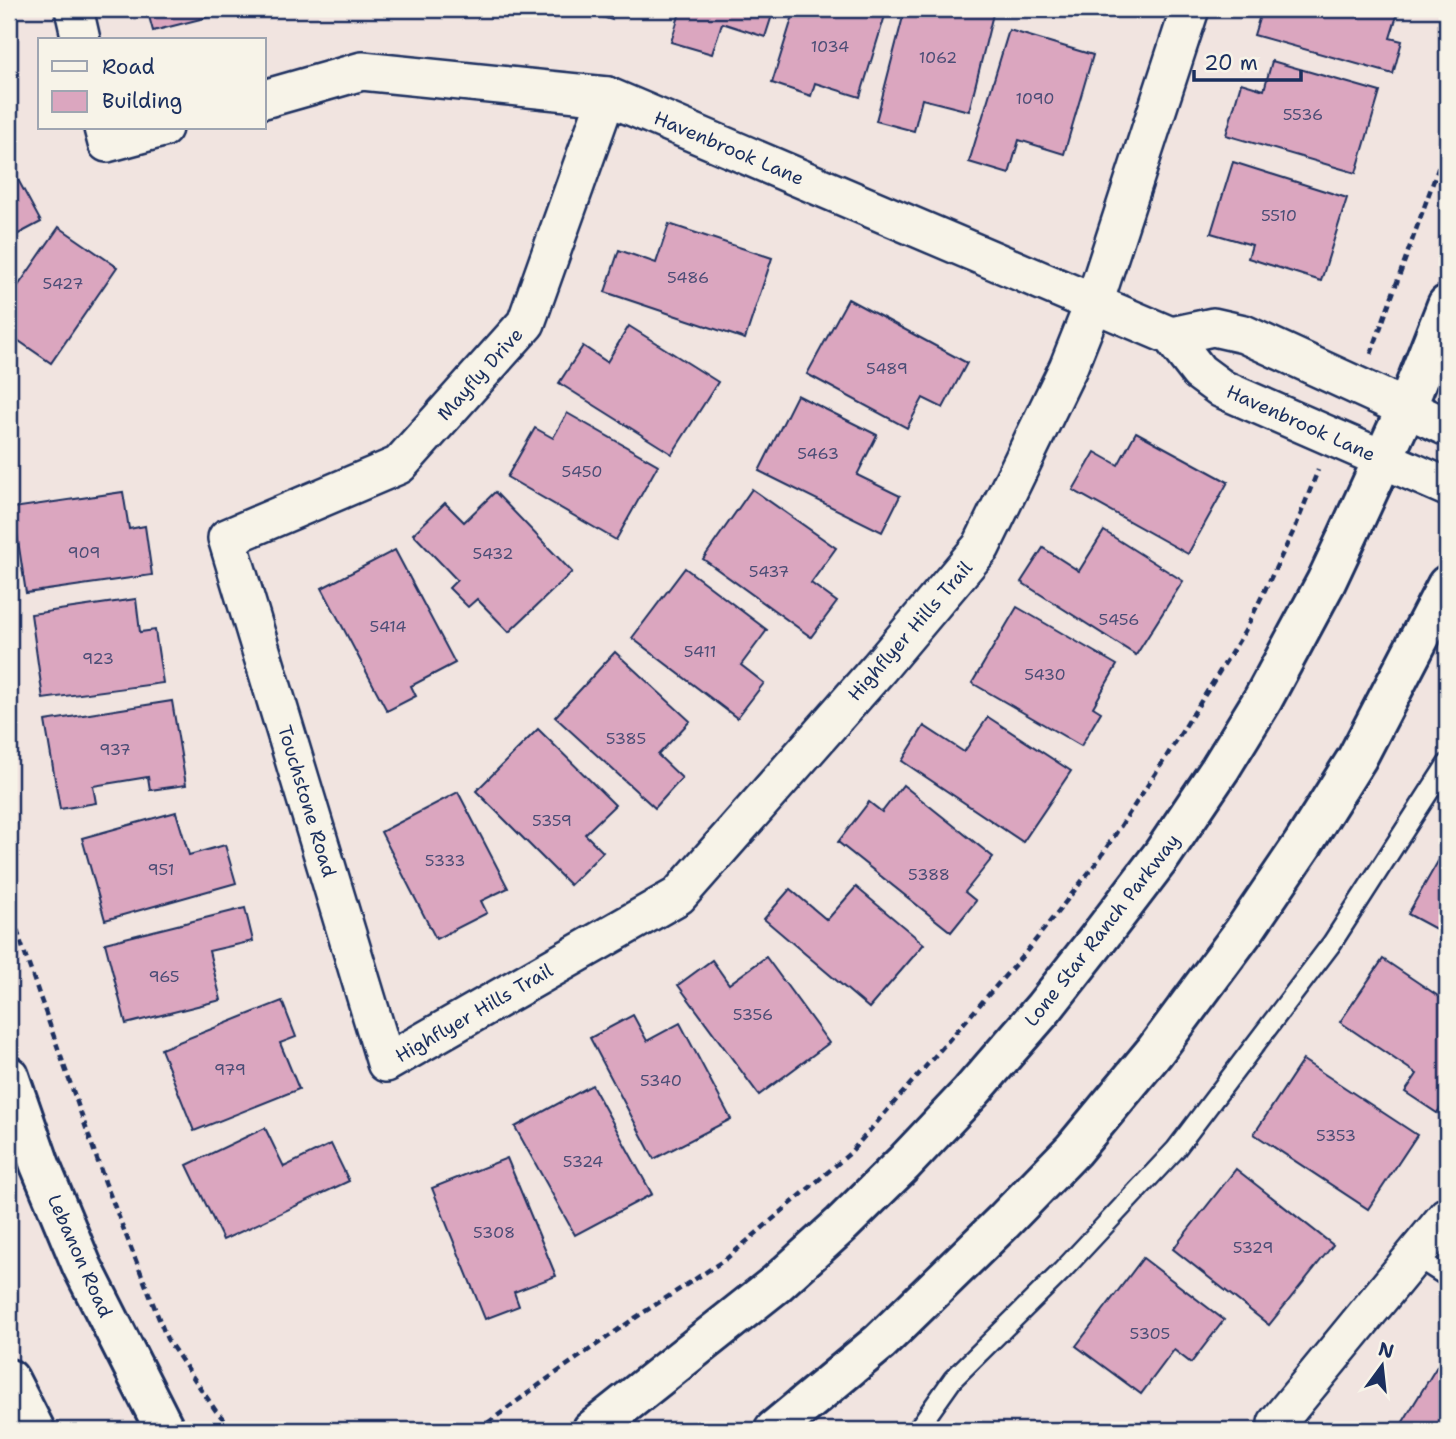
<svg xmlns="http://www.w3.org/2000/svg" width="1456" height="1439" font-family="'Shantell Sans',sans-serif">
<rect width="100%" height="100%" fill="#f1e4e0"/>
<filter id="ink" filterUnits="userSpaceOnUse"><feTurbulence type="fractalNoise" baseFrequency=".0143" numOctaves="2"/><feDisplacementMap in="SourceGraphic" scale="14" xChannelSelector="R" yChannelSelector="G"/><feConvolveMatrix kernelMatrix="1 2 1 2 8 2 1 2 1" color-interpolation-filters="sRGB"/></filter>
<g filter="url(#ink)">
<g fill="#dba6bf" stroke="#1b2f5e" stroke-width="2">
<polygon points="147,9 240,9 153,31"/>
<polygon points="576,9 615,9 612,20"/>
<polygon points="681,9 774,9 765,37 722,23 712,54 671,42"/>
<polygon points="795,9 887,9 860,97 815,83 811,96 772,83"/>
<polygon points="905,9 977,9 993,14 969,111 922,99 914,131 876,121"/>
<polygon points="1262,9 1399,9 1390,38 1402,41 1393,74 1254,35"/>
<polygon points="1009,30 1093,55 1064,154 1019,140 1009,174 969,162"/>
<polygon points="1272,61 1380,92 1356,173 1226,135 1241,83 1264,90"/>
<polygon points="1233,162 1347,198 1321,281 1248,258 1252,245 1211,233"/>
<polygon points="9,163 41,222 9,239"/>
<polygon points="669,224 772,258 745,339 605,292 619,250 656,263"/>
<polygon points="59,227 117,267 51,363 13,337 9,344 9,299"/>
<polygon points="848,299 967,363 943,408 923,398 907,428 807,374"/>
<polygon points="629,326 718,382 672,454 559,383 583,346 607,362"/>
<polygon points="797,395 877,435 857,475 900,496 882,532 759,471"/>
<polygon points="567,413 658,465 616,540 507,477 535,428 553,438"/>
<polygon points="1136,432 1228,482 1188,554 1073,490 1095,452 1118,465"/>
<polygon points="752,489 836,548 811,583 837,602 811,637 703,559"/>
<polygon points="123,492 129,529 145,526 152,575 26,593 13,508"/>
<polygon points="495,492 572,572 509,632 477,599 468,607 449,588 457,580 413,534 445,503 464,522"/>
<polygon points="1104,531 1183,581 1136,655 1021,582 1043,548 1079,571"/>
<polygon points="395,550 455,663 411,686 416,696 387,711 322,588"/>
<polygon points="685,568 767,630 741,665 764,683 737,718 632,638"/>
<polygon points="136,599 140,632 155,630 163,683 43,699 31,614"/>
<polygon points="1017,607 1117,665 1093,707 1101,712 1081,746 972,683"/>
<polygon points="615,652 690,721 658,755 682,778 655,808 555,717"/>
<polygon points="172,701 186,785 150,790 148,777 93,786 96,803 60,809 45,721"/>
<polygon points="988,717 1071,771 1023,842 902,761 924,726 964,752"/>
<polygon points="538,729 615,805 585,834 603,852 570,885 476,791"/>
<polygon points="903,785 993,857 965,892 976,901 951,932 838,842 869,802 882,812"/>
<polygon points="458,792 508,888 481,901 487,913 436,939 381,832"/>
<polygon points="176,812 189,855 225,845 236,883 105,920 82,838"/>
<polygon points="1441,856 1447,859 1447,935 1408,914"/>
<polygon points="856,887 924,944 869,1008 764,919 790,889 827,920"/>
<polygon points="245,908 253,941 209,951 221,1000 126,1024 105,943"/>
<polygon points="766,957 829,1043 759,1095 678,985 712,960 729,984"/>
<polygon points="1383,959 1447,1002 1447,1098 1437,1113 1405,1092 1417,1074 1340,1022"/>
<polygon points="282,1001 296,1037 280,1043 299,1089 194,1131 161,1049"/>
<polygon points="633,1015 647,1041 680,1023 731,1119 654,1159 590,1038"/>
<polygon points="1303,1060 1417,1135 1368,1209 1254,1134"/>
<polygon points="592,1085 652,1194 575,1235 515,1127"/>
<polygon points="265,1128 284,1167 331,1144 349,1181 223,1240 187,1165"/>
<polygon points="507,1158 556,1276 514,1292 519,1306 485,1319 432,1188"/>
<polygon points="1236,1169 1333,1245 1269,1325 1173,1249"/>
<polygon points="1143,1258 1224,1320 1191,1363 1174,1350 1141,1394 1076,1346"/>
<polygon points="1447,1350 1447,1430 1398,1430"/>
</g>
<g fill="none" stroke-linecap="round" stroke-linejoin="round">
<g stroke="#1b2f5e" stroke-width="23">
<g id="service">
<polyline points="1414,1256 1447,1277"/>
<polyline points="917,1430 953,1379 1062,1271 1176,1149 1332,943 1447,764"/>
</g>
</g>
<g stroke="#1b2f5e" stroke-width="42">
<g id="minor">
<polyline points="74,9 81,40"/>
<polyline points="607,96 526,323 399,465 227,538 386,1063 678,896 879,668 981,547 1068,368 1094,303 1190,9"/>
<polyline points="264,99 362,71 607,96 1171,336 1199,372 1222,389 1447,487"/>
<polyline points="103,128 107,143 163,128"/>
<polyline points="1171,336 1213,327 1244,334 1447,427"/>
<polyline points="1285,1430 1277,1423 1447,1216"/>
</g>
</g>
<g stroke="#1b2f5e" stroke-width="44">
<g id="secondary">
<polyline points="9,1076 40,1165 82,1266 165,1430"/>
<polyline points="9,1379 35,1430"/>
<polyline points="592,1430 776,1284 842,1224 904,1163 971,1092 1043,1009 1101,935 1162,855 1220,769 1263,699 1326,582 1349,533 1406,409 1447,305"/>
<polyline points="774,1430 880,1342 1003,1222 1073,1150 1155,1051 1244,931 1303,844 1357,758 1447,585"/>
</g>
</g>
<g stroke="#1b2f5e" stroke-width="4.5" stroke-dasharray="7 5" stroke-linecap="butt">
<polyline points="1371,354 1447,144"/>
<polyline points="9,895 20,940 105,1182 167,1339 216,1411 234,1430"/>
<polyline points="478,1430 543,1382 635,1318 726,1259 849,1154 1026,952 1097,862 1161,765 1245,631 1296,526 1318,470"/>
</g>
<use href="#service" stroke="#f7f3e8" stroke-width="18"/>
<use href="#minor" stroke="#f7f3e8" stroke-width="37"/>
<use href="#secondary" stroke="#f7f3e8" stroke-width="38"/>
</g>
</g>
<g text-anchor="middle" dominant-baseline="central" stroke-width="7" stroke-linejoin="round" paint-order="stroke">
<g font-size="16" fill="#4b4d76">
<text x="830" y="46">1034</text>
<text x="938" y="57">1062</text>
<text x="1035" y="98">1090</text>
<text x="1303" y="114">5536</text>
<text x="1279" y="215">5510</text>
<text x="688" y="277">5486</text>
<text x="63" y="283">5427</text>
<text x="887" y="368">5489</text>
<text x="818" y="453">5463</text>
<text x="582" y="471">5450</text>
<text x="84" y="552">909</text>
<text x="493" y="553">5432</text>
<text x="769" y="571">5437</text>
<text x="1119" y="619">5456</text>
<text x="388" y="626">5414</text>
<text x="700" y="651">5411</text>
<text x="98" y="658">923</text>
<text x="1045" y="674">5430</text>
<text x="626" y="738">5385</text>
<text x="115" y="749">937</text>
<text x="552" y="820">5359</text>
<text x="445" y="860">5333</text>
<text x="161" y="869">951</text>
<text x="929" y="874">5388</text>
<text x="164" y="976">965</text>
<text x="753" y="1014">5356</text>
<text x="230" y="1069">979</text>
<text x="661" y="1080">5340</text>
<text x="1336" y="1135">5353</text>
<text x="583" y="1161">5324</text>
<text x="494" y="1232">5308</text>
<text x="1253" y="1247">5329</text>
<text x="1150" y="1333">5305</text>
</g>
<g font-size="19" fill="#1b2f5e" stroke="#f7f3e8">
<text transform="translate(729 148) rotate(23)">Havenbrook Lane</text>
<text transform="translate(480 374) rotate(-48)">Mayfly Drive</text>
<text transform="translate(1301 423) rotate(24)">Havenbrook Lane</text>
<text transform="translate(910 631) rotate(-49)">Highflyer Hills Trail</text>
<text transform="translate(307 801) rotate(73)">Touchstone Road</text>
<text transform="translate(1102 930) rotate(-52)">Lone Star Ranch Parkway</text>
<text transform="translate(474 1013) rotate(-30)">Highflyer Hills Trail</text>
<text transform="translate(80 1256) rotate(66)">Lebanon Road</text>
</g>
</g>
<rect width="1456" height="1439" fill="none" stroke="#f7f3e8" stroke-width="35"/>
<rect x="18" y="18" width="1421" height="1404" fill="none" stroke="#1b2f5e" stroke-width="2.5" filter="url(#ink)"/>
<rect x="38" y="38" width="228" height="91" fill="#f7f3e8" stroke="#9fa5b1" stroke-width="2"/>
<rect x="52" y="61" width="35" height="10" fill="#f7f3e8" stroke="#9fa5b1" stroke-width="2"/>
<text x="102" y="74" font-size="21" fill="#1b2f5e">Road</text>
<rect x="52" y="91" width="35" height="21" fill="#dba6bf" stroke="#9fa5b1" stroke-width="2"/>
<text x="102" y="108" font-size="21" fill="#1b2f5e">Building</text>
<g transform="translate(1382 1366) rotate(15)" stroke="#f7f3e8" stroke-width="5" paint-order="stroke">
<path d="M0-5L12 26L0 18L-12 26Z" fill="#1b2f5e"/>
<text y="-10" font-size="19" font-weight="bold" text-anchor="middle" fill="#1b2f5e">N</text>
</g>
<path d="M1194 70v10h107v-10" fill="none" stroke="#1b2f5e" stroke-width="3.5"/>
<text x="1204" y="70" font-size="21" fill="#1b2f5e" stroke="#f7f3e8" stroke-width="5" paint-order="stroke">20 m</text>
</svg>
